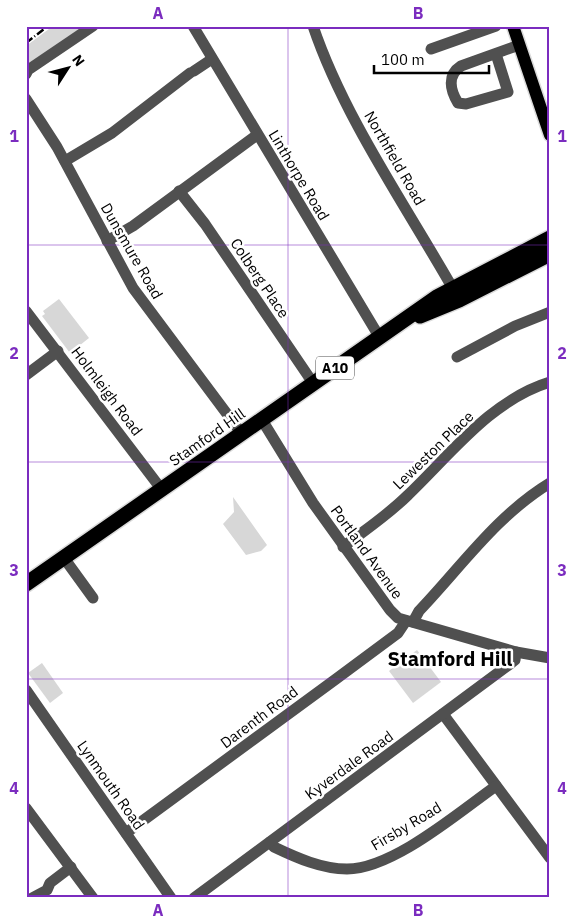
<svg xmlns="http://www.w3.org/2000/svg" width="576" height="924" font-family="'IBM Plex Sans',sans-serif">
<rect width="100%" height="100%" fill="#fff"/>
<g fill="#d7d7d7">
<polygon points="53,26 84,26 26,65 26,46"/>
<polygon points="59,299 89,338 70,353 42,316 45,314 43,311"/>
<polygon points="233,497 267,545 261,551 246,555 223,524 234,512"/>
<polygon points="417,650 441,682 413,703 389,671"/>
<polygon points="42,663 63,693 50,703 28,673"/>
</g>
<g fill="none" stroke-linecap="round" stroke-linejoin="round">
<g stroke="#dbdbdb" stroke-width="15">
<polyline id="major" points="513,26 550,135"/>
</g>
<g stroke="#dbdbdb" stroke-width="18">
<g id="highway">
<polyline points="420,316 459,300 550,254"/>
<polyline points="26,584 437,297 550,238"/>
</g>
</g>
<g stroke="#505050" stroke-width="11">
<polyline points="193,26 380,338"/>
<path d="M313,26C344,118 408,209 456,294"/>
<polyline points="431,49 496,26"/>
<path d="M496,54L508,92L466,104L458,103C450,90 447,75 461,66L519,45"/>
<polyline points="194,71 212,59"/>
<polyline points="26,74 28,70 93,26"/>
<polyline points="26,99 57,147 133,288 242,434"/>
<polyline points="65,161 112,133 190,73"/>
<polyline points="179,191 205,224 313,383"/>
<polyline points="107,241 133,226 257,135"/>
<polyline points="26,311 162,490"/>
<polyline points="457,357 515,326 550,312"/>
<polyline points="26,375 58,351"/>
<polyline points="262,420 313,503 390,610 398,618 516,652 550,658"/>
<path d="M343,547C365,530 388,515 408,495C451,454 491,400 550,382"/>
<polyline points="64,558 93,598"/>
<path d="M413,622L419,611C461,567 497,515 550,483"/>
<polyline points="26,690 171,898"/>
<polyline points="443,714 550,858"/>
<polyline points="26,808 93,898"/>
<polyline points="126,833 336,679 398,633 406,621"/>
<path d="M270,842L274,847C297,858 322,869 347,869C393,869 459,812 496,786"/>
<polyline points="32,898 47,890 50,883 71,867"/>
<polyline points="194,898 510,664 515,660 516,652"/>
</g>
<use href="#major" stroke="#000" stroke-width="12"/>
<use href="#highway" stroke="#000" stroke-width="15"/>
<polyline stroke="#000" stroke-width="2.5" stroke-dasharray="8 2.5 1 2.5" stroke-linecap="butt" points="26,43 48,26"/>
</g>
<path fill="none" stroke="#7b2cbf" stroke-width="1" stroke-opacity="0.55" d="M288,26V898M26,245H550M26,462H550M26,679H550"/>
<g text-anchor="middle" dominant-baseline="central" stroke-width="5" stroke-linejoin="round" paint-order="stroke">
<rect fill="#fff" stroke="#4c4c4c" stroke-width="1" x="316" y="356.5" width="38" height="23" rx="4"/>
<g font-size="14" font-weight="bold" fill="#000">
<text x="335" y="368">A10</text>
</g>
<g font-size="15" fill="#000" stroke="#fff">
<text transform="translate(395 158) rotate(60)">Northfield Road</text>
<text transform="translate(299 175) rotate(59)">Linthorpe Road</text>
<text transform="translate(132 251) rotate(60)">Dunsmure Road</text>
<text transform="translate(260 278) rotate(56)">Colberg Place</text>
<text transform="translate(107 391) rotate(53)">Holmleigh Road</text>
<text transform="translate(207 437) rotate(-35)">Stamford Hill</text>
<text transform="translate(433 450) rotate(-44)">Leweston Place</text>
<text transform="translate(367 552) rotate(54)">Portland Avenue</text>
<text transform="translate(259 717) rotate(-37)">Darenth Road</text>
<text transform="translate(349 765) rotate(-36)">Kyverdale Road</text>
<text transform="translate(111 785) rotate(55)">Lynmouth Road</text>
<text transform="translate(406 826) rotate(-31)">Firsby Road</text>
</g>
<g font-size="20" font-weight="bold" fill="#000" stroke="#fff">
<text x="450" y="658">Stamford Hill</text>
</g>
</g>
<rect width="576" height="924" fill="none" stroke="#ffffff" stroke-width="55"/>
<g transform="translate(68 68) rotate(54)" stroke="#ffffff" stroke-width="4" paint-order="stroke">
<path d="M0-4L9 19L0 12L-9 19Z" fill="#000000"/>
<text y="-8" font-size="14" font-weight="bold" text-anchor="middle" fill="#000000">N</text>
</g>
<path d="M374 65v8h115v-8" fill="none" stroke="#000000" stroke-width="2.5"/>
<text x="381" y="65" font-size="15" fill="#000000" stroke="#ffffff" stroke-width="4" paint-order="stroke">100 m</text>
<rect x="28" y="28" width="520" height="868" fill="none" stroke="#7b2cbf" stroke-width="2"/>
<g font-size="16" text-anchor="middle" font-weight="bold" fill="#7b2cbf">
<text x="158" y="19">A</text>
<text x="418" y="19">B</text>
<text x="14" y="142">1</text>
<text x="562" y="142">1</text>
<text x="14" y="359">2</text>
<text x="562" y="359">2</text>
<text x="14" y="576">3</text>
<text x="562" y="576">3</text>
<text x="14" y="794">4</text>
<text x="562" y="794">4</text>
<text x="158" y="916">A</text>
<text x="418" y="916">B</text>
</g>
</svg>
